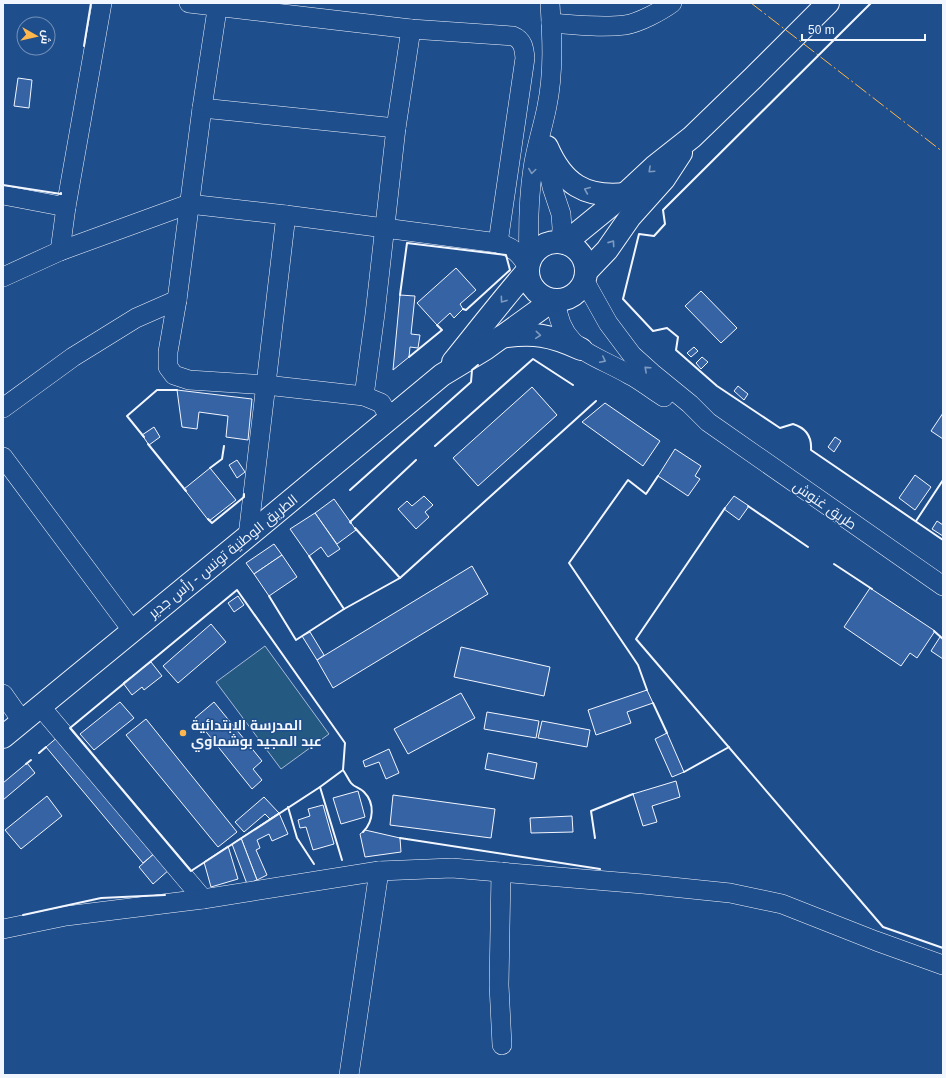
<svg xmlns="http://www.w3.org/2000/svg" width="946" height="1078" font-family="Helvetica,Cairo,sans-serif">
<rect width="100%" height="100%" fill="#1f4e8c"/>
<polygon fill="#245a82" stroke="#a8bbd7" points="265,646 329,734 281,769 216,682"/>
<g fill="#3563a3" stroke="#f2f6ff">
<polygon points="18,78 32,80 29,108 14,106"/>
<polygon points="456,268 476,290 460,304 463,309 454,318 450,313 437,325 417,303"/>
<polygon points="701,291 737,328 721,343 685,306"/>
<polygon points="400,295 415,296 411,334 420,335 418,348 410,347 409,357 393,370"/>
<polygon points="694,347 698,351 691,357 687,353"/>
<polygon points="702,357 708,362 701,369 696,363"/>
<polygon points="738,386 748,394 744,400 734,391"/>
<polygon points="532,387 557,415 478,486 453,458"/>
<polygon points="177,390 252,399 248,440 226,437 228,416 199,412 197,429 182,427"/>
<polygon points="605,403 660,441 643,466 582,422"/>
<polygon points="943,413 943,439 931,431"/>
<polygon points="154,427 160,437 149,445 142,435"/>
<polygon points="835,437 841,441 834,452 828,447"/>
<polygon points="675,449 701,466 695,476 700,479 688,496 658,476"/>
<polygon points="237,460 245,472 237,478 229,465"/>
<polygon points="210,468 236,500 209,521 184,489"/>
<polygon points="915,475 931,487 915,510 899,498"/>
<polygon points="424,496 433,505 425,512 429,517 416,529 398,509 407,501 412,506"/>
<polygon points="734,496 749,506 739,520 724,509"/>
<polygon points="334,499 356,530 337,544 315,513"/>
<polygon points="315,513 340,549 328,557 321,547 309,556 290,529"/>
<polygon points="937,521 943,525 943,536 932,529"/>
<polygon points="274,544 282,555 254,574 246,563"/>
<polygon points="282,555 297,577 269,596 254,574"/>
<polygon points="472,566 488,594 333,688 317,660"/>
<polygon points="870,588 935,631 917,658 910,653 901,666 844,627"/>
<polygon points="238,596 244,605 234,612 228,603"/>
<polygon points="211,624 226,642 178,683 163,666"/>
<polygon points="310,632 324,655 317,660 302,636"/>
<polygon points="940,637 943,639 943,659 931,651"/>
<polygon points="461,647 550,667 544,696 454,677"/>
<polygon points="151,662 162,676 144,690 142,687 132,695 123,683"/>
<polygon points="647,690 653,703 627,712 631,723 596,735 588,710"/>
<polygon points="461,693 475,718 408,754 394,729"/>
<polygon points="120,702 134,718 94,750 80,734"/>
<polygon points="214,702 262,761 253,769 262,780 252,789 195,718"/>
<polygon points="487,712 539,721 536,738 484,729"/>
<polygon points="146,719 237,832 218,847 126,735"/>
<polygon points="542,721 590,730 587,747 538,738"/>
<polygon points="667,733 684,772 672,777 655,739"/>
<polygon points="59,736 156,852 143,863 46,747"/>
<polygon points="389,749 399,773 386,779 379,762 365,767 363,761"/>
<polygon points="488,753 537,763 534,779 485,769"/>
<polygon points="27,763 35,773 3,800 3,783"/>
<polygon points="676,781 680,797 652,806 657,822 643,826 633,794"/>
<polygon points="358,791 365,817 341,824 333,798"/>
<polygon points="393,795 495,809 491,838 390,825"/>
<polygon points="47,796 62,816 21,849 5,830"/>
<polygon points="264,797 279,813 270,819 265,814 244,832 235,822"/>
<polygon points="323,805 334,844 313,850 306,827 300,828 298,820 310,816 308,809"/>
<polygon points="279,813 288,834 272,841 269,834 257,840 260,848 256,850 267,875 257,880 241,838"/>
<polygon points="572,816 573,832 531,833 530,818"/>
<polygon points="365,830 400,838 401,852 365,857 360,834"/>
<polygon points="241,838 257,880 247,884 232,844"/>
<polygon points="228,846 238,879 211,887 204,862"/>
<polygon points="156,852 170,869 153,884 139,867"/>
</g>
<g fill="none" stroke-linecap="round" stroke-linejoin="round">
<g stroke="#f2f6ff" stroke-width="20">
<g id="minor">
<path d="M189,3L411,29L513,36C523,40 524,48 525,58L498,243"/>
<polyline points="218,3 202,108 177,300 168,352 168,367 174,375 189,380 266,385 364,396 381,403 390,418"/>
<path d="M551,23C575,25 601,28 625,25C639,23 661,11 672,3"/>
<polyline points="202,108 396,128"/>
<polyline points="547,147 548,168 552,187 561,214 562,228 561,243"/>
<polyline points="3,195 66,207"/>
<polyline points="60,251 66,207 102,3"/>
<path d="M529,265C528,232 528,200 533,168C536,147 543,127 547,106C554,72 552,37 550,3"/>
<path d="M3,277L60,251L189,204L286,215L498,243C513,247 521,254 528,268"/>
<polyline points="584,280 608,323 632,355 652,373 690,404 708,422 943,586"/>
<path d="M556,301C560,350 594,354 630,375C642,381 652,390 664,397"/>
<polyline points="364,396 375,314 396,128 411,29"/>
<polyline points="3,408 73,357 136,318 177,300"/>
<polyline points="3,457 132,630"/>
<polyline points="248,536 286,215"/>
<polyline points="3,694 22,721"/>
<polyline points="40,706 203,899"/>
<polyline points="501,872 499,985 502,1045"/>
<polyline points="3,929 66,916 203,899 379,871 452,868 643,884 730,893 782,904 876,941 943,965"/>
<polyline points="349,1075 379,871"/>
</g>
</g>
<g stroke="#f2f6ff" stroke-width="24">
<g id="major">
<path d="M547,147C563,184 585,198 625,194"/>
<circle cx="557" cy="271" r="29"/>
<polyline points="565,243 625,194 654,167 692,137 753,78 828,3"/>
<polyline points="586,272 607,250 630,217 664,179 681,153"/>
<path d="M501,337C533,332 551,335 581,349"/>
<path d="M453,362C478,331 502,300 528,270"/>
<polyline points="3,737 248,536 442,375 485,349 553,300"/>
</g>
</g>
<use href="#minor" stroke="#1f4e8c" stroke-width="19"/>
<use href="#major" stroke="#1f4e8c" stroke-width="22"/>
<g stroke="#f2f6ff" stroke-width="2">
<path d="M871,3L663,210L665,224L654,236L639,234L623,299L653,331L667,328L678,337L676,350L717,386L780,428L793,424C806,428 812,436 811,450L943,540"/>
<polyline points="84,46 91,3"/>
<polyline points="3,185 61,194 61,193"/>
<polyline points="400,295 407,243 506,255 510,270 466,310 463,309"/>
<polyline points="409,357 442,330 437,325"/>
<polyline points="144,437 127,416 157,390 177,390"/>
<polyline points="148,444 186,491"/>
<polyline points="435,446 533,359 573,385"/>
<polyline points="210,468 222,459 224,446"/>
<polyline points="350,490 471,382 472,370 478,365"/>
<polyline points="748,506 808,547"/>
<polyline points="725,508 636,639 883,927 943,948"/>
<polyline points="208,519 212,523 244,497 244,494"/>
<polyline points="916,521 943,480"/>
<polyline points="351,523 350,522 416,460"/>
<polyline points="355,528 400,578"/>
<polyline points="834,564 872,589"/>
<polygon points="237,590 345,743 343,770 320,787 191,871 70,728"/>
<polyline points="269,596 296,640 344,609 309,556"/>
<polyline points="344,609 400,578 596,401"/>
<polyline points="934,631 943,639"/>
<polyline points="647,690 638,665 569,563 628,480 646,494 658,476"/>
<polyline points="653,703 667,733"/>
<polyline points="39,753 46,747"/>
<polyline points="26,764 31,760"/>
<path d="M343,770C346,774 348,779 351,783C354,787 360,788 364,792C375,803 374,821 363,832"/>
<polyline points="684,772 729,747"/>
<polyline points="320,787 342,860"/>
<polyline points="288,807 297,838 314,864"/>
<polyline points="400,838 600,869"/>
<polyline points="595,838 591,811 633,794"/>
<polyline points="23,915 101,898 165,895"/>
</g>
<polyline stroke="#ffb74d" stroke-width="1" stroke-dasharray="14 3 2 3" stroke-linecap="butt" points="751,3 943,152"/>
</g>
<defs><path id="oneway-chevron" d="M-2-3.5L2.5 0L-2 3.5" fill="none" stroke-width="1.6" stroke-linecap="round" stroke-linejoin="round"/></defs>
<g stroke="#7e9ac0">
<use href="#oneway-chevron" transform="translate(651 170) rotate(137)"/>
<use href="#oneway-chevron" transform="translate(532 171) rotate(98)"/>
<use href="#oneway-chevron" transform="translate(587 190) rotate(-157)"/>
<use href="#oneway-chevron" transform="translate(612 243) rotate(-55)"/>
<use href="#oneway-chevron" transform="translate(503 300) rotate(126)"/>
<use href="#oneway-chevron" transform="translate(538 335) rotate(5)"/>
<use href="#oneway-chevron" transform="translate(603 360) rotate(27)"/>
<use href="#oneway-chevron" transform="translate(647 369) rotate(-138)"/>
</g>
<circle fill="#ffb74d" stroke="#1f4e8c" stroke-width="1.5" cx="183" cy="733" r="4"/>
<g text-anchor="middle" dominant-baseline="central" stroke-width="3" stroke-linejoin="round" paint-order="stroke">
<g font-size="14" fill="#f2f6ff" stroke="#1f4e8c">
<text transform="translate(825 505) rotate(35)">طريق غنوش</text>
<text transform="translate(223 556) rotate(-39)">الطريق الوطنية تونس - رأس جدير</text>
</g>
<g font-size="14" font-weight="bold" fill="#f2f6ff" stroke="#1f4e8c" text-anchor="start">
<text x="191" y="725">المدرسة الابتدائية<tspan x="191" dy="16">عبد المجيد بوشماوي</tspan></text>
</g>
</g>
<rect width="946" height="1078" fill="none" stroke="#f2f6ff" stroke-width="8"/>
<g transform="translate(36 36) rotate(98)"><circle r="19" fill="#1f4e8c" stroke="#7391ba"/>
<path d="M0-3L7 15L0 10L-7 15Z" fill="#ffb74d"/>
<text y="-6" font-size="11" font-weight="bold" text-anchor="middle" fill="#f2f6ff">ش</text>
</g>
<path d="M802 34v6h123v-6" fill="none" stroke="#f2f6ff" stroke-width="2"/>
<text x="808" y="34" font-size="12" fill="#f2f6ff" stroke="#1f4e8c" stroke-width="3" paint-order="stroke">50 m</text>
</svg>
